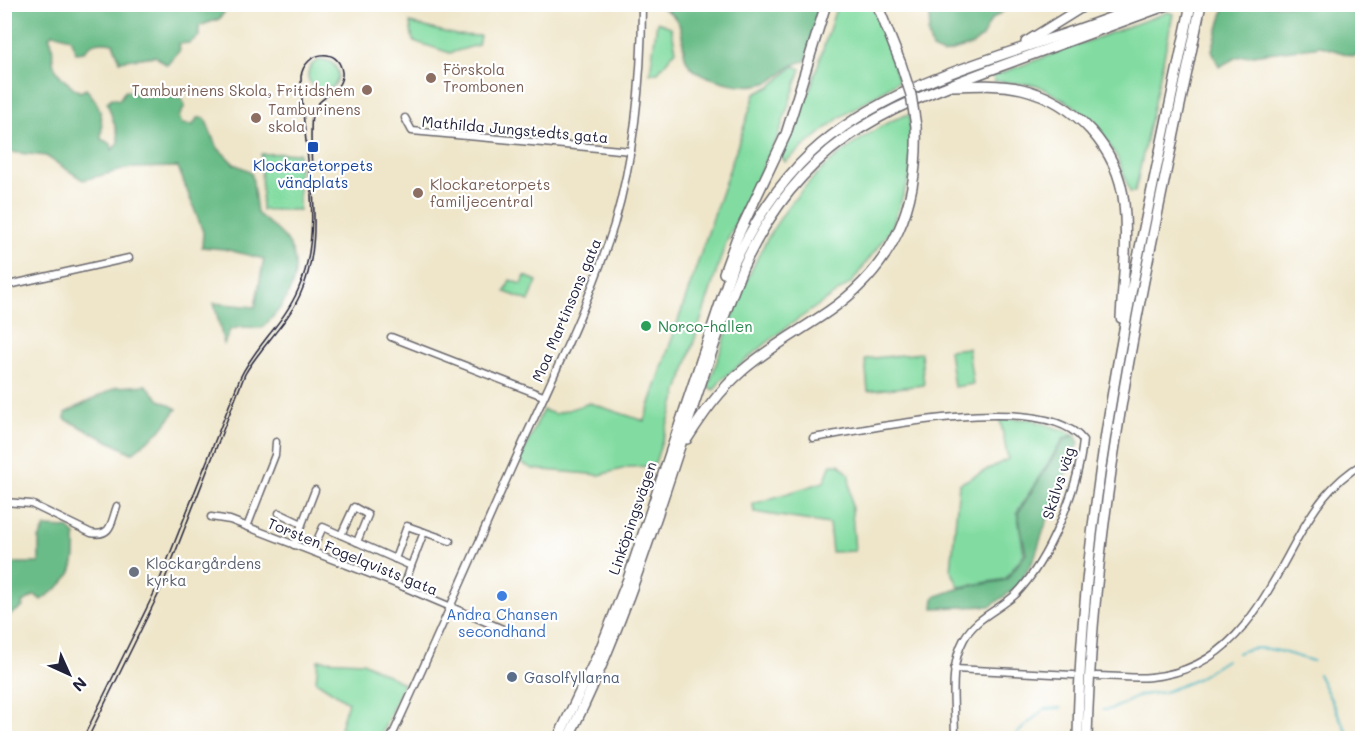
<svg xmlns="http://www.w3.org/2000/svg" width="1367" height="743" font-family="Mali,sans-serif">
<rect width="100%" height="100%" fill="#fff"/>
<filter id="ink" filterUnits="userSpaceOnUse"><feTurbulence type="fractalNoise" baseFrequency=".0167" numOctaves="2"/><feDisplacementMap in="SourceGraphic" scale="12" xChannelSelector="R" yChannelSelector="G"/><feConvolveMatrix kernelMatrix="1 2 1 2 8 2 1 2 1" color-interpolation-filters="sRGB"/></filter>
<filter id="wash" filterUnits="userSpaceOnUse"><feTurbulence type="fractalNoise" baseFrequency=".008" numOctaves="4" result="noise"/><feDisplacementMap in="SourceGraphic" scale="24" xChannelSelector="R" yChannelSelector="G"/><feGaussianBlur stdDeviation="1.35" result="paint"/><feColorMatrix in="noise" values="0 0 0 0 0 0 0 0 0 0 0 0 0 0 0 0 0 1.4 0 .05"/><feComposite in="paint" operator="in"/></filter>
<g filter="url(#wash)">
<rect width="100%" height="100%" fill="#efe6ca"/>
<g fill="#82dca1" stroke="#527f6e" stroke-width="1.5">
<polygon points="837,5 873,5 899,81 839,118 785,162 781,156 810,90"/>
<polygon points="1168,12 1173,14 1135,192 1130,192 1117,157 1097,126 1073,105 1037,85 994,81 993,76"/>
<polygon points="657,22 671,27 676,50 658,72 650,73"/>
<polygon points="410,23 456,35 480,36 478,45 450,53 413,41"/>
<circle cx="323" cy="75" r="15"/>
<polygon points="794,66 801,69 778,136 725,245 654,466 629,467 600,475 533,469 519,462 543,410 555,414 590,403 644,421 755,94 771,86"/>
<path d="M910,114V176L891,229L852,282L784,329L721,380L714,390L708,387C742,290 764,206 854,144C873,131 888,120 910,114Z"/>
<polygon points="299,153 299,210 262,210 261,154"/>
<polygon points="525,276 537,281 529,301 505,292 510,280 522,284"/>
<polygon points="968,348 973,384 954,387 949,350"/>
<polygon points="921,353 924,385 868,391 865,359"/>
<polygon points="1000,419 1030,419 1074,434 1063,439 1017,512 1024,554 1005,579 959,587 951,570 959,484 1008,459"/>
<polygon points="831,464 839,464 849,474 855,551 832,552 829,524 754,512 753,504 824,482"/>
<polygon points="318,660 363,662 403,683 380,738 359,738 340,728 348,702 316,681"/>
</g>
<g fill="#69bc87" stroke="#466f61" stroke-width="1.5">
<path d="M5,4L230,5L219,19L199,26V36L189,43L179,44L180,50L167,65L155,56L120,61L113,43C101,41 91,41 84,52L76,53L70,38L53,33L49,37C56,48 50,54 54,65C57,75 71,87 80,92L86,89C102,105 103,118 101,139L111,144L112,150L118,143V135L107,102L112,98L119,100L125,91L134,92L137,96L158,94L181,98L185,106L179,117L182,124L193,125L197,118H205L216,146L234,164L248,170L252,175L257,213C266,221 277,229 285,238C309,270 286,306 262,328L240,327L230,330L224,344L214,303L255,307L264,259L224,249L202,247L203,232L178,167L130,168L83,180L46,156L10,152L5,157Z"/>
<path d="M656,5H821L806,61C790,63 784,74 771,81C749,91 719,82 699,73C669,59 700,22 656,5Z"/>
<polygon points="932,5 932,4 1012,5 991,20 982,37 972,45 943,54 932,49 928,34"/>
<polygon points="1225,5 1362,5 1362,55 1353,56 1321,46 1237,57 1219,67 1212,50"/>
<polygon points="146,385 160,400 177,409 160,431 132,453 65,419 65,413 117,387"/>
<polygon points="1075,435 1079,443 1049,514 1034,559 1018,586 991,606 933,608 934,597 960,588 1006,580 1026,554 1018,513 1064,440"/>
<path d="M45,527L68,528L75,535C77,573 71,579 41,600L35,595L22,603L23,607L5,618V563H39V539Z"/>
</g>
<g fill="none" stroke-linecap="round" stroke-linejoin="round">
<g stroke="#46b4c1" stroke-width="2">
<path d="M1238,653C1261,641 1289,655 1313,661"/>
<polyline points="1318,674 1350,738"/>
<polyline points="1103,710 1112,709 1141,695 1165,692 1195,680 1226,660"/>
<polyline points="1012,738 1044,709 1061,708"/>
</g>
</g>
</g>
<g filter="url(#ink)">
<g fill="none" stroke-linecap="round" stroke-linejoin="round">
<g stroke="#6a676d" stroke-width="9">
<g id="minor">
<polyline points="405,118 412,131 631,151"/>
<polyline points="4,286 129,258"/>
<polyline points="391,337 543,396"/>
<path d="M813,438C871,429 1044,390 1083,440C1079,487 1049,560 1016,594C999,610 976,617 964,639C948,668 955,706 955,738"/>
<path d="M4,502L31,504L91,533C112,537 111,522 117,506"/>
<polyline points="279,513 302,524"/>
<polyline points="211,517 230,520 404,587 512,633"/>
<polyline points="247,527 275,455 276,442"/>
<polyline points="424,532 450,541"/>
<polyline points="341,535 354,507 368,515 357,542"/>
<polyline points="294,545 315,490"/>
<polyline points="312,551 323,527 411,566 404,587"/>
<polyline points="395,559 407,526 424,532 411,566"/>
<polyline points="954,669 1073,675"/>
<path d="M1096,676C1114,676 1133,679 1151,677C1233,669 1262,602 1297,539C1314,508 1332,482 1362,464"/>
<path d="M391,738C431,652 469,564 508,476C544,394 587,311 614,225C635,153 642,79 642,4"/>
</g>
</g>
<g stroke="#6a676d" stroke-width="12">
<g id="highway">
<polyline points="877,4 901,64"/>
<polyline points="1026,42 1087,4"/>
<path d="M953,86C976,85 1000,84 1022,89C1075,102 1118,148 1124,203C1128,241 1123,280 1121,318"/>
<polyline points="724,273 736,240 786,134 826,4"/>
<path d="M687,439C703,414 719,391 742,371C768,348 800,331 829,311C895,265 919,205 916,126"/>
<path d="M558,738L600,650L628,579L733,265C754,223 777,185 811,153C877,92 969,66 1052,38C1084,28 1115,16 1147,4"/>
<path d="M568,738C645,586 680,426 742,269C801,144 875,112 998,67C1055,46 1113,25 1170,4"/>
<path d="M1078,738C1081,489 1141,247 1191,4"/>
<path d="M1087,738C1093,489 1151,248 1201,4"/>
</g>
</g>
<use href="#minor" stroke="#fff" stroke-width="6"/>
<use href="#highway" stroke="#fff" stroke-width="9"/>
<path stroke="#22223b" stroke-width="1.5" d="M83,738L156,589L240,378C255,346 284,323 298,290C327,227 301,143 301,76C305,51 339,46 342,72C344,92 318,96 312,113C306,174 327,237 300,295C287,324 261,346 245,374L161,589L88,738"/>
<g stroke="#6a676d" stroke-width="12" stroke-linecap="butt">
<polyline id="highway-bridge" points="901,64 911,95 916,126"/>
</g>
<use href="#highway-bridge" stroke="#fff" stroke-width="9"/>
</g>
</g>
<g fill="#8d6e63" stroke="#fff" stroke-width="2">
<circle cx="431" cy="78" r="6"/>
<circle cx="367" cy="90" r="6"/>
<circle cx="256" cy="118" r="6"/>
<circle cx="418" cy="193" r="6"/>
</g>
<rect fill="#1a4fb4" stroke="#fff" stroke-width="2" x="307" y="141" width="12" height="12" rx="3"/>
<circle fill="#2e9e5b" stroke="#fff" stroke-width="2" cx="646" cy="326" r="6"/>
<circle fill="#6b7280" stroke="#fff" stroke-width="2" cx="134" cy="572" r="6"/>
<circle fill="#3f7fe0" stroke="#fff" stroke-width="2" cx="502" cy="596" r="6"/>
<circle fill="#5c6f8a" stroke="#fff" stroke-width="2" cx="512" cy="677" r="6"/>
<g text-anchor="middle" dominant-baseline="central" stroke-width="4.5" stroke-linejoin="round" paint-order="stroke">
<g font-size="15" fill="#785e54" stroke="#fff" text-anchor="start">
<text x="443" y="69">Förskola<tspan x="443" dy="17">Trombonen</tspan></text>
<text x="355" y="90" text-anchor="end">Tamburinens Skola, Fritidshem</text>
<text x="268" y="109">Tamburinens<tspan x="268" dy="17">skola</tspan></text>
<text x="430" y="184">Klockaretorpets<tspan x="430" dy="17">familjecentral</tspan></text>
</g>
<g font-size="15" fill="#22223b" stroke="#fff">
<text transform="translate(515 129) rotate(5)">Mathilda Jungstedts gata</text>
<text transform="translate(566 310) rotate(-67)">Moa Martinsons gata</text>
<text transform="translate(1058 483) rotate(-72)">Skälvs väg</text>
<text transform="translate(632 518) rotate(-71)">Linköpingsvägen</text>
<text transform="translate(353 556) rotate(22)">Torsten Fogelqvists gata</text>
</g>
<g font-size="15" fill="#164399" stroke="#fff">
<text x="313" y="165">Klockaretorpets<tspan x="313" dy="17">vändplats</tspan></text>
</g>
<g font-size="15" fill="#27864d" stroke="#fff" text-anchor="start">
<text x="658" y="326">Norco-hallen</text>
</g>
<g font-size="15" fill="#5b616d" stroke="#fff" text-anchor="start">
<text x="146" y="563">Klockargårdens<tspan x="146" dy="17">kyrka</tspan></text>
</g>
<g font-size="15" fill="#366cbe" stroke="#fff">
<text x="502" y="614">Andra Chansen<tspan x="502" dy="17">secondhand</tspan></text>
</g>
<g font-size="15" fill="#4e5e75" stroke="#fff" text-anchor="start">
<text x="524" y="677">Gasolfyllarna</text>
</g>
</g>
<rect width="1367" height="743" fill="none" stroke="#fff" stroke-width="24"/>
<g transform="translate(69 674) rotate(135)" stroke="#ffffff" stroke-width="4.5" paint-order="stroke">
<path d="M0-4.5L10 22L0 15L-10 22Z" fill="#22223b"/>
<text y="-9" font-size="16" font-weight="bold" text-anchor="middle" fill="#22223b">N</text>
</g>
</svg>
